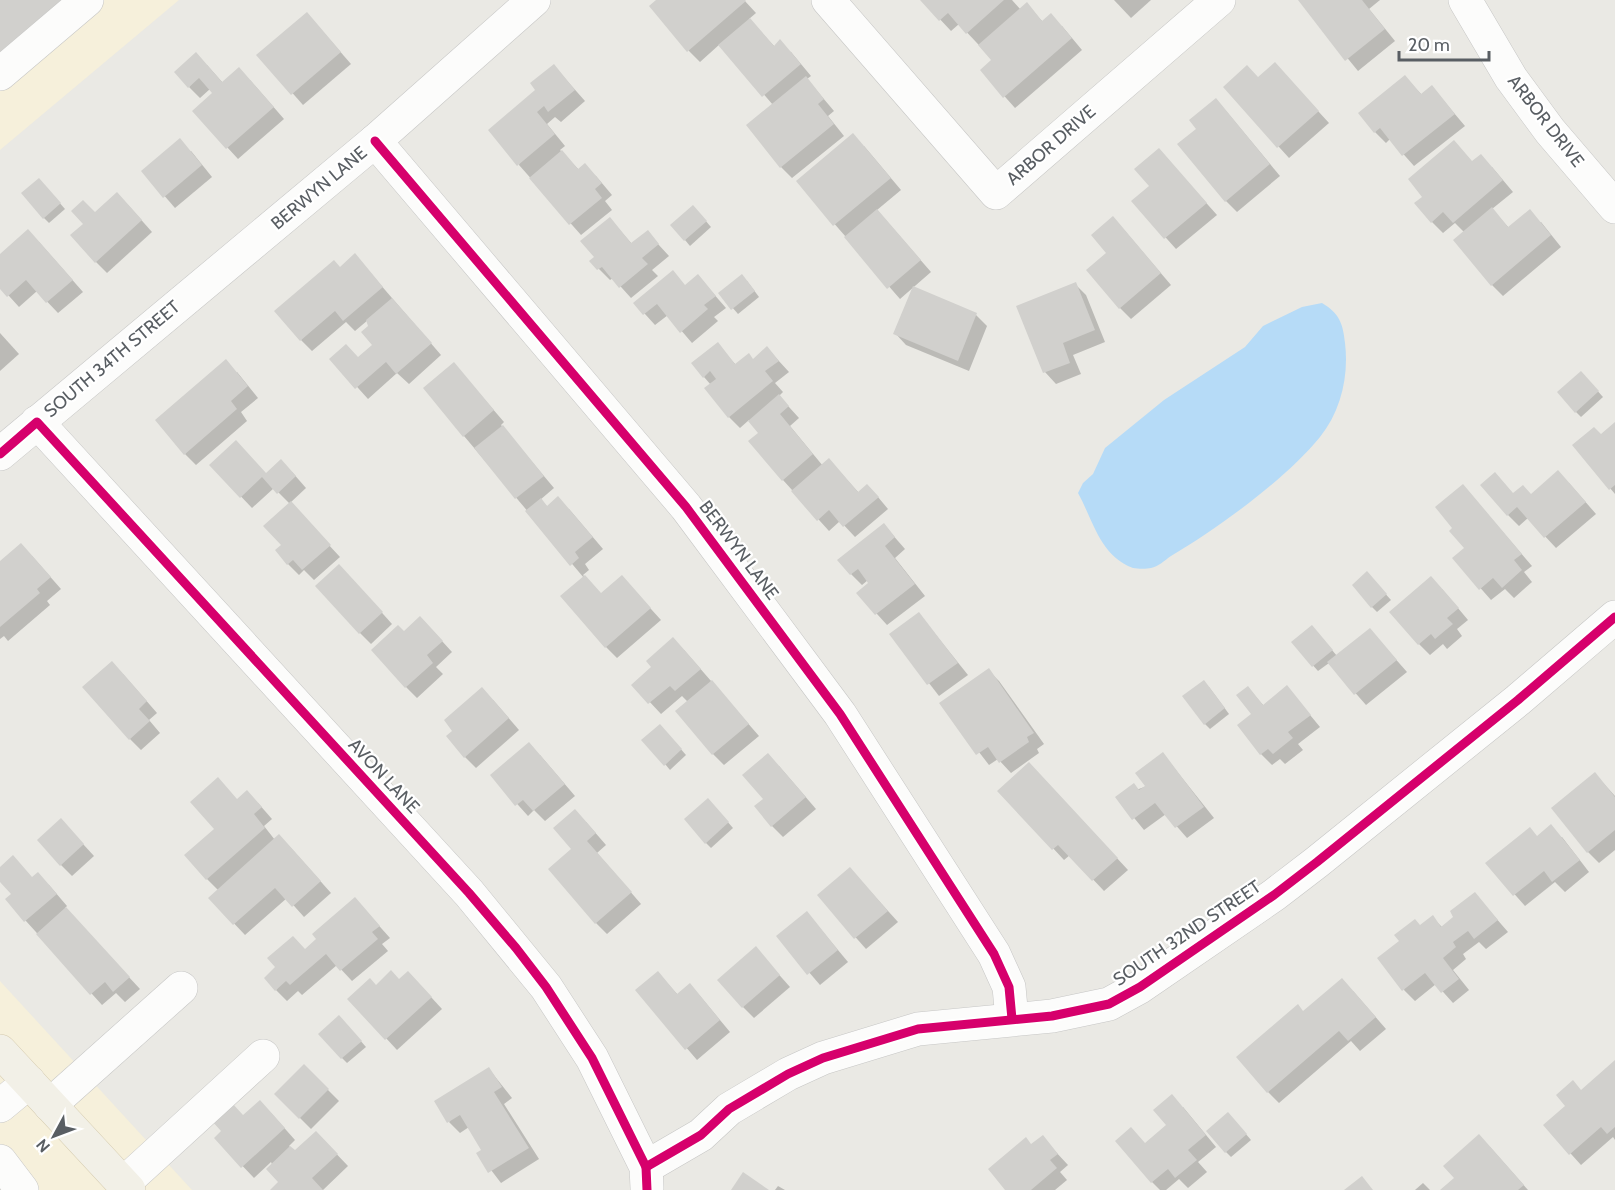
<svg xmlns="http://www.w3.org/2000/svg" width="1615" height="1190" font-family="Cabin,sans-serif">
<rect width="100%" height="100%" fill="#eae9e4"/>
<g fill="#f6f0db">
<polygon points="0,0 179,0 0,150"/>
<polygon points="0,981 192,1190 0,1190"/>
</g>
<path fill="#b6dbf7" d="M1322,303C1339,313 1343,323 1345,343C1349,376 1341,411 1320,437C1285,480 1218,528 1171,556C1165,560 1158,567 1151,568C1147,569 1138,569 1133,568C1100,556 1093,520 1078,493L1083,483L1093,474L1105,448L1164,400L1245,347L1263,326L1302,307Z"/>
<g fill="#0003">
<polygon points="658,0 744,0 756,13 749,19 775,47 791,52 811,76 807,79 834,111 828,116 844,136 792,178 781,167 773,105 720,44 700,62 689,51"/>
<polygon points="922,0 1012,0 1021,10 1027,5 1043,22 1062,26 1082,50 1015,108 982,71 993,60 959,24 951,31"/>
<polygon points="1114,0 1151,0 1131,18"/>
<polygon points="1300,0 1380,0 1369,9 1395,41 1358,71"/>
<polygon points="317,25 351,64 303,105 259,55"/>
<polygon points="1275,64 1329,123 1289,158 1225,87 1258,78"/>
<polygon points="207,65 223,83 250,80 284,119 238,159 194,111 214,93 210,89 200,98 189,87"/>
<polygon points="554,66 585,101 561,122 555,117 547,124 565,146 560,150 579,170 596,176 612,195 605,201 612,210 581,235 519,165 537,90"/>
<polygon points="1405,77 1422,95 1432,87 1465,126 1414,166 1390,139 1386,143 1375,132"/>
<polygon points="1226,111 1280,176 1237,212 1226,201 1198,129"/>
<polygon points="1454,142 1473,163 1492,167 1513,192 1492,209 1509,228 1541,222 1561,247 1503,296 1492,285 1464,232 1455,223 1443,233 1432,222 1424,197"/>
<polygon points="864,146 901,190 877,210 931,272 900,299 798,182"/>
<polygon points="1159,150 1217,215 1176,249 1133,201 1151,186"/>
<polygon points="191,151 212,177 175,208 143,171"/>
<polygon points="44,185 65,209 49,223 44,218"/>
<polygon points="128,205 152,232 107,273 96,262 95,214"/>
<polygon points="698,212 711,227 690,246 685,240"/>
<polygon points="610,219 632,244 647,232 669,256 652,270 658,276 631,298 613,278 610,280 591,261 596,257"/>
<polygon points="1124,230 1171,285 1131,319 1120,308 1108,253"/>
<polygon points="39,242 83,292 58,313 37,291 19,307 0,286 0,256"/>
<polygon points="355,255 441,355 409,384 397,373 368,399 332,359 359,358 374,345 368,320 355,331 346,322 312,351 301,340 341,268"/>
<polygon points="698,276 726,308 714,317 718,321 692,343 668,315 655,325 635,303 686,286"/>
<polygon points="747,281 759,297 738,314 720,293"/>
<polygon points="1075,284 1086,295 1105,342 1073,355 1081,374 1056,384 1045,372 1018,307"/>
<polygon points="976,315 987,326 969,371 906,345 895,333"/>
<polygon points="0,333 19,354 0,371"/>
<polygon points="717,344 736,365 753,360 767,348 789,372 775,383 783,392 779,396 799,418 790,426 823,466 829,460 859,493 878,497 888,509 855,537 840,521 829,531 783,480 761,433 749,420 740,428 729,417 711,385 704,377"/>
<polygon points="454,364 504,422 501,425 554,488 540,500 548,507 569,509 603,549 585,564 589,570 583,575 602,595 622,577 661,620 617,658 606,647 584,578 464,436"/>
<polygon points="237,372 258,398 241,412 247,421 196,465 185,454"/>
<polygon points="1586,378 1603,397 1581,417 1576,412"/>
<polygon points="1615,424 1615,494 1574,445 1601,436"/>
<polygon points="211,465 267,474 292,472 306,488 290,503 340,557 314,580 304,570 299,575 288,564 283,545 290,504 274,488 252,508"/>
<polygon points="1569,483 1596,514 1556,548 1528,518 1519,526 1508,515 1514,495 1532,495"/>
<polygon points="1463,486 1532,566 1524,572 1532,582 1514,598 1505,589 1491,600 1454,558 1466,549 1454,528"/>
<polygon points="884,525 905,549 895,558 925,596 887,625 858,593 871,583 868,580 862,585 851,574"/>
<polygon points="32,556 61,589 47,601 50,605 8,641 4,636 0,639 0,563"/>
<polygon points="350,577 392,624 371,644 360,633"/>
<polygon points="1372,579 1391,600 1377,612 1372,607"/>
<polygon points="1442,589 1468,620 1457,629 1462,636 1447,649 1443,644 1430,655 1419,644"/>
<polygon points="919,614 968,675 939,696 891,634"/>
<polygon points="431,629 452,652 436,667 443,674 417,698 406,687 404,633"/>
<polygon points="1370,630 1407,672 1366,705 1329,663 1318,671 1293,643 1317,632 1337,656"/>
<polygon points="684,650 759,736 724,765 713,754 688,702 682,696 661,714 634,685 654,668"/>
<polygon points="988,670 999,681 1044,744 1037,749 1039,753 1011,773 998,759 989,765 941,703"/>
<polygon points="123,674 157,713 149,720 160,733 141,750 130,739"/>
<polygon points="1209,687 1229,714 1210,729 1205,724"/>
<polygon points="1287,687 1320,727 1298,744 1303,750 1285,764 1280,759 1272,765 1261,754 1248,688 1264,706"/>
<polygon points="493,700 519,730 476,768 465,757"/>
<polygon points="665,731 686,755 670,770 665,764"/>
<polygon points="1163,754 1214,818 1187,838 1166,814 1144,830 1117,797 1147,786"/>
<polygon points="540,755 575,796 545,821 534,810 528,816 492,776"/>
<polygon points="779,766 816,809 783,837 772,826 765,799"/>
<polygon points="1595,774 1615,796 1615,850 1599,863 1588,852"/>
<polygon points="1040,775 1128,870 1104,891 1070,855 1064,860 1000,791"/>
<polygon points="238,800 258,803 272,819 264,826 275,840 290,847 331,893 304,917 287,898 245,935 210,898 219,891 207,879 216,829"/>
<polygon points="713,805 733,828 711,848 706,843"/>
<polygon points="586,822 606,845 597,853 641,904 607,934 596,923 573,849"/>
<polygon points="72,832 94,856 72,876 61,865"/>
<polygon points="1538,837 1562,837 1589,872 1565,892 1555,882 1525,906 1487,863"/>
<polygon points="0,869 49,885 67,906 65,908 140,989 125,1002 116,993 102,1005 7,900 13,894 0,879"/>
<polygon points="850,869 898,922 866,949 819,896"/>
<polygon points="1475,894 1508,932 1486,949 1479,942 1463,954 1466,959 1453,970 1469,990 1453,1003 1436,984 1415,1001 1404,990 1421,926 1432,917 1442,927 1456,917"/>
<polygon points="365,910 390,938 382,944 388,951 352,981 337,965 302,995 298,991 287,1001 276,990 305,951"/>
<polygon points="807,913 848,962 820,985 778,936"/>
<polygon points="766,960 790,987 754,1018 743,1007"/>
<polygon points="658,973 678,995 700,996 730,1032 697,1060 637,990"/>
<polygon points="399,981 419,984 442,1009 397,1050 350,999 376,986"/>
<polygon points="1353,991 1386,1029 1360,1051 1351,1041 1279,1103 1268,1092 1304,1013"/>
<polygon points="344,1022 366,1047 347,1063 342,1058"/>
<polygon points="1615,1062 1615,1140 1613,1137 1581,1165 1545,1125"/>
<polygon points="304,1066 339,1101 311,1129 276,1094"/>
<polygon points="489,1069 512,1098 504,1104 539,1159 501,1183 478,1153 483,1150 469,1127 460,1133 449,1122"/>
<polygon points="1183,1107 1216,1147 1198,1162 1207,1172 1188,1188 1179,1179 1166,1190 1160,1190 1152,1182 1146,1144 1168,1125"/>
<polygon points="271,1113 295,1140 289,1146 295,1152 327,1144 348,1166 323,1190 272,1190 280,1182 271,1162 254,1178 216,1138 244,1117"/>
<polygon points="1233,1119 1251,1140 1231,1157 1226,1152"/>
<polygon points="1042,1137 1068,1165 1060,1172 1067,1180 1055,1190 1007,1190 1032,1146"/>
<polygon points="1490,1147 1528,1190 1443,1190"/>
<polygon points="1423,1183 1430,1190 1415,1190"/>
<polygon points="778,1186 785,1190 775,1190"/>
</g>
<g fill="#d1d0cd">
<polygon points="0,0 72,0 0,61"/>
<polygon points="656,0 745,0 746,1 687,52 649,6"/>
<polygon points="920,0 1004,0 966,34 948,13 939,21"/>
<polygon points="1298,0 1362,0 1385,29 1345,61"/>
<polygon points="1027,2 1042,21 1051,13 1072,38 1003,98 980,70 991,60 978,45"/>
<polygon points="307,12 341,52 291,95 256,55"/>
<polygon points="750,18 774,46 780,39 801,64 762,97 718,45"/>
<polygon points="196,52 222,82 239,67 274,107 226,149 192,111 212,93 199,78 188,88 174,72"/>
<polygon points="1275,62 1319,111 1277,148 1223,87 1247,65 1258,77"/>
<polygon points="554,64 575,90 548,112 544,106 537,112 555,134 517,166 488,130 535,90 530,83"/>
<polygon points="1405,75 1421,94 1432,85 1455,114 1402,156 1380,128 1374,133 1358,113"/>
<polygon points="806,76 824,99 818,104 834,124 780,168 746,125"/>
<polygon points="1216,98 1270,164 1225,202 1177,144 1196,129 1189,120"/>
<polygon points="853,133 891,178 833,226 796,181"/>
<polygon points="180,138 202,165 163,198 141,171"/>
<polygon points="1454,140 1472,161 1481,154 1503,180 1453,223 1443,212 1431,223 1414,203 1422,197 1408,179"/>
<polygon points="1159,148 1207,203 1164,239 1131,201 1149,186 1134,169"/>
<polygon points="562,150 578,169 585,163 602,183 595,189 602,198 569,225 529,178"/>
<polygon points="39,178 61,203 43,219 21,193"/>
<polygon points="117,192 142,220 95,263 70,235 83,224 71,211 83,200 95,212"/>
<polygon points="693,205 707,221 684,241 670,225"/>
<polygon points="1492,207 1508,227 1530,209 1551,235 1491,286 1453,240"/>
<polygon points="877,209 921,260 887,289 844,237"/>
<polygon points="1113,216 1161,273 1119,309 1086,270 1106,253 1091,235"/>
<polygon points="610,217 631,243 648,230 659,244 642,258 648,264 619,288 602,267 597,270 589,261 594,257 580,241"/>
<polygon points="28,229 73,280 46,303 26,280 7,297 0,289 0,254"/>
<polygon points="355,253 383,287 343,321 335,311 300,341 274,311 334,260 340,267"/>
<polygon points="673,270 685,285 698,274 716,296 704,305 708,309 680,333 657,304 643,315 633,303"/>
<polygon points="742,274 755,291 731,310 718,293"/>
<polygon points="1076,282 1095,330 1063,343 1070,363 1043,373 1016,306"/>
<polygon points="913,286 977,313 958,361 893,334"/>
<polygon points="392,298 432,343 396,374 386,362 355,389 329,359 346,344 358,357 372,345 361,332 368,326 366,320"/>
<polygon points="718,342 735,364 749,353 753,359 767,346 779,361 765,371 773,381 728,418 704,388 716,379 710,371 703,378 691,363"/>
<polygon points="226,359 248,386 231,401 237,409 184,455 155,420"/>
<polygon points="454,362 494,410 463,437 423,388"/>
<polygon points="1581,371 1599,391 1575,413 1557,392"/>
<polygon points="779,394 789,406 780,414 813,454 782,481 748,441 758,433 748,421"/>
<polygon points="1615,422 1615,485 1609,490 1572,445 1594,427 1601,434"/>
<polygon points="503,425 544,476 515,499 474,448"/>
<polygon points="236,440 266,473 281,459 296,476 277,494 262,477 240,498 209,465"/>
<polygon points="829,458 858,492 867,484 879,497 843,527 829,510 817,521 791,491"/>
<polygon points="1558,470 1586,502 1544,538 1517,507 1507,516 1480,485 1495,472 1513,493 1523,485 1531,494"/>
<polygon points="1463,484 1522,554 1514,560 1522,570 1502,588 1493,578 1479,590 1452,558 1464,548 1449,531 1452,528 1435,507"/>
<polygon points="558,496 593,537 575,552 579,558 570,566 525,511 541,498 547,506"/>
<polygon points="291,501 331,545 302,570 293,560 287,565 275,550 281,545 263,526"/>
<polygon points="884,523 895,537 885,546 915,584 875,615 856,593 868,583 858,569 850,575 837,560"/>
<polygon points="21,543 51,577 37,589 40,593 0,627 0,561"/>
<polygon points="339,564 383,612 359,634 315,586"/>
<polygon points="1367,571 1387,594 1371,608 1352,585"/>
<polygon points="585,575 601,593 622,575 651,608 605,648 560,596"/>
<polygon points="1431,576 1459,608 1447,618 1453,624 1435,639 1431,634 1418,645 1389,612"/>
<polygon points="919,612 958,663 927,685 889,634"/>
<polygon points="420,616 443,641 427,655 433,663 405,688 371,650 398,625 404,631"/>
<polygon points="1312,625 1333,650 1312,667 1291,642"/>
<polygon points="1370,628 1397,660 1354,695 1327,662"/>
<polygon points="673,637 701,669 675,691 670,686 648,704 631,685 651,667 646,661"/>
<polygon points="112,661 147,701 139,709 150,721 129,740 82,687"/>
<polygon points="989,668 1034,733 1027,737 1029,742 999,763 988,747 976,755 939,703"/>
<polygon points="712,680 749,724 712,755 675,711"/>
<polygon points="1204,680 1225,708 1204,725 1182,696"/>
<polygon points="1287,685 1311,715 1288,732 1293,738 1273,754 1268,749 1260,755 1237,725 1251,714 1236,695 1248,686 1263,705"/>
<polygon points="482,687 509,718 464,758 446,736 452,731 444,720"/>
<polygon points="660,724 682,749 664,766 641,740"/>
<polygon points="529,742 565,784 533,811 523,800 515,806 490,775"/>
<polygon points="1163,752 1204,807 1175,828 1155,803 1132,820 1115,797 1134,783 1139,790 1145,786 1135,773"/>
<polygon points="768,753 806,797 771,827 754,806 763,799 742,775"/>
<polygon points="1029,762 1118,858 1092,881 1058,845 1052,850 997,791"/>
<polygon points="1595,772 1615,797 1615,830 1587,853 1551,808"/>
<polygon points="218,777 237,799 247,790 262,807 254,814 265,828 206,880 184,855 214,829 190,802"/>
<polygon points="708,798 729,822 705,844 684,819"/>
<polygon points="575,809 596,833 587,841 632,892 595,924 548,869 571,849 553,828"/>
<polygon points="61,818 84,844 60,866 37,840"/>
<polygon points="1551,824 1580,860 1552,882 1544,871 1513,896 1485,863 1530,827 1537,836"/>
<polygon points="279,834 321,881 292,907 275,888 233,925 208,898"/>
<polygon points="13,855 32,877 38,872 57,894 24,922 5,899 11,894 0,882 0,867"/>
<polygon points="850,867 888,911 854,939 817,895"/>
<polygon points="1475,892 1498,920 1474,939 1468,931 1453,942 1456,947 1443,958 1459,979 1441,993 1425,973 1402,991 1377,958 1399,941 1394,935 1415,919 1420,925 1433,915 1441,927 1453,917 1450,911"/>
<polygon points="355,897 380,926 372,932 378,939 340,971 326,954 290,985 286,981 275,991 264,978 275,967 267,958 293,936 305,949 316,939 312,934"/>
<polygon points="66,907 130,977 113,992 105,982 90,995 36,934"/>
<polygon points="807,911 838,950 807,975 776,936"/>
<polygon points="756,946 780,975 742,1008 717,980"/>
<polygon points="391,970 399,979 408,971 432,997 385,1040 347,999 370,978 376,985"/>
<polygon points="658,971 677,994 690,983 720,1020 685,1050 635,990"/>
<polygon points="1342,978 1376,1017 1348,1041 1339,1031 1267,1093 1236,1057 1298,1004 1303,1011"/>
<polygon points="339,1015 362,1041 341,1059 318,1034"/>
<polygon points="1615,1060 1615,1127 1607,1134 1601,1127 1569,1155 1543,1125 1565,1106 1556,1095 1573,1080 1581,1090"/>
<polygon points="304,1064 329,1089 299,1119 274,1094"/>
<polygon points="489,1067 502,1087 494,1092 529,1148 488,1173 476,1153 481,1150 460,1115 447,1123 434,1101"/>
<polygon points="1172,1094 1206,1135 1188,1150 1197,1160 1175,1178 1168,1169 1151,1183 1115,1141 1131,1127 1145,1143 1166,1125 1153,1110"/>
<polygon points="260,1100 285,1128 241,1168 214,1138 221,1131 212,1121 232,1103 243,1115"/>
<polygon points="1228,1112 1247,1134 1225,1153 1206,1131"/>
<polygon points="316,1131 338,1154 312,1178 323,1190 270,1190 278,1182 266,1169 290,1146 295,1150"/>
<polygon points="1479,1134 1524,1185 1518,1190 1440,1190 1454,1178 1443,1166"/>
<polygon points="1043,1135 1058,1154 1050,1160 1057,1168 1031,1190 1005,1190 988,1169 1026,1137 1031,1144"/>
<polygon points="743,1172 769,1190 731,1190"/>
<polygon points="1362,1176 1373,1190 1344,1190"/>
</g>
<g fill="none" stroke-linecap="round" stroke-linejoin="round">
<g stroke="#c6c6c5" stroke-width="34">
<g id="minor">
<polyline points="828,0 996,193 1219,0"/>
<polyline points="1465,0 1511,78 1550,131 1615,207"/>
<polyline points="0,74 87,0"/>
<polyline points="375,141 686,507 840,714 994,954 1009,987 1012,1019"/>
<polyline points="37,422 469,893 546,987 592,1058 646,1167 647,1188"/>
<polyline points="0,454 375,141 534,0"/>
<polyline points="50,1105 181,988"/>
<polyline points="0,1106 29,1082"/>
<polyline points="0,1161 22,1190"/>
<polyline points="646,1167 701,1135 729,1109 788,1074 823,1058 918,1029 1052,1016 1109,1004 1140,987 1274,895 1317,862 1518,700 1615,617"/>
<polyline points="123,1184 263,1056"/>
</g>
</g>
<g stroke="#d5cbaf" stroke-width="34">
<polyline id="major" points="0,1051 129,1190"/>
</g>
<use href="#minor" stroke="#fcfcfb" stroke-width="33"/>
<use href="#major" stroke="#f2f0e7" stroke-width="33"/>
<g stroke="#fff" stroke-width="13">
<g id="cycleway">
<polyline points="375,141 686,507 840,714 994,954 1009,987 1012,1019"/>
<polyline points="0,454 37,422 469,893 516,948 546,987 592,1058 646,1167 647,1190"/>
<polyline points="646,1167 701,1135 729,1109 788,1074 823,1058 918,1029 1052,1016 1109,1004 1140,987 1274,895 1317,862 1518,700 1615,617"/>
</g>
</g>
<use href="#cycleway" stroke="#d6006c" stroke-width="9"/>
</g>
<g text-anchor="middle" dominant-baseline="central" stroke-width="4.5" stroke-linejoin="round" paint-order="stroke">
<g font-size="18" fill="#595e63" stroke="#fff">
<text transform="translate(1546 121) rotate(52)">ARBOR DRIVE</text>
<text transform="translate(1051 145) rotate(-41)">ARBOR DRIVE</text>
<text transform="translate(319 188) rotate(-40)">BERWYN LANE</text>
<text transform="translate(112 359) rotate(-40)">SOUTH 34TH STREET</text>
<text transform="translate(739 550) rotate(53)">BERWYN LANE</text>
<text transform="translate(384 776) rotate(47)">AVON LANE</text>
<text transform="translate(1187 933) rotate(-34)">SOUTH 32ND STREET</text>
</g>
</g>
<g transform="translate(54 1136) rotate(229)" stroke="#ffffff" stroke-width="4.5" paint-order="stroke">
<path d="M0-4.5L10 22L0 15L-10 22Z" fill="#595e63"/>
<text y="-9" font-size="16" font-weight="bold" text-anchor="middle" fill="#595e63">N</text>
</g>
<path d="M1399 51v9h90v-9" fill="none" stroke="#595e63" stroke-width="3"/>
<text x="1408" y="51" font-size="18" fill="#595e63" stroke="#ffffff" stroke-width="4.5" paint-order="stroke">20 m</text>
</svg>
